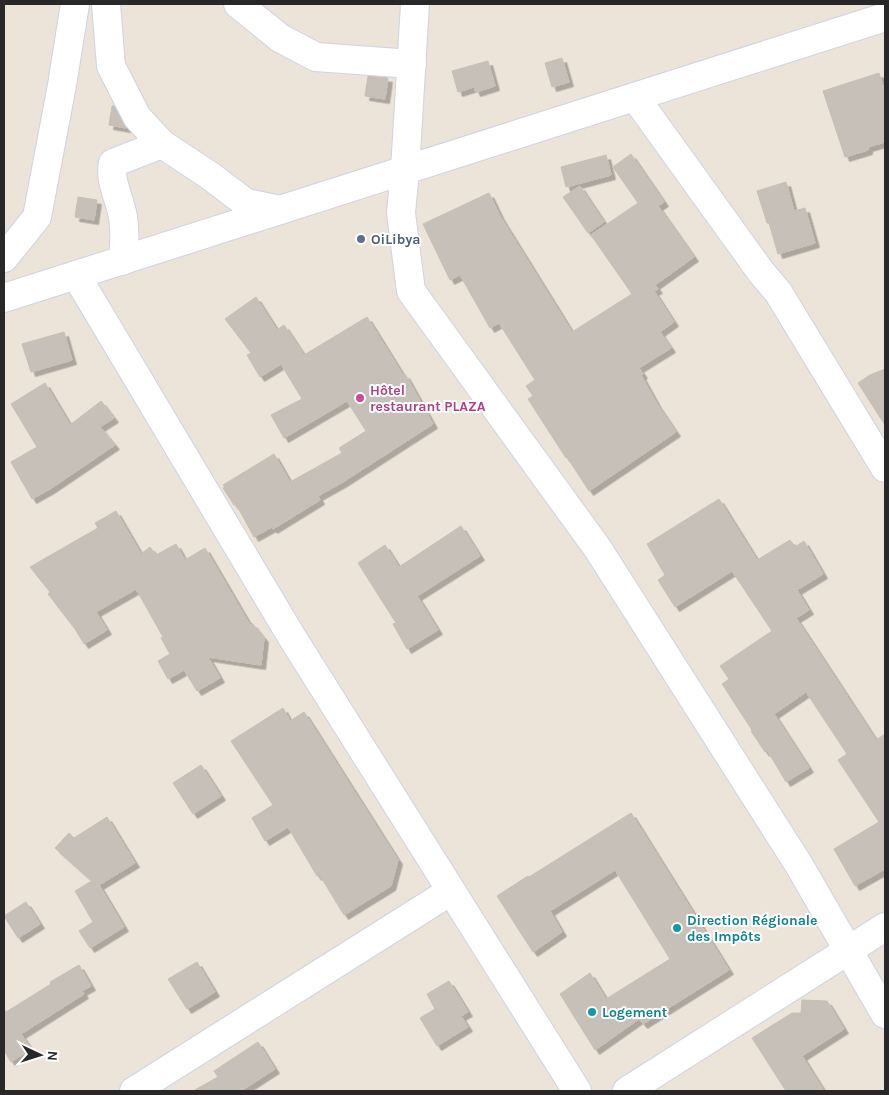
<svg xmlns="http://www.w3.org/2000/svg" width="889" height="1095" font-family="Karla,sans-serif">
<defs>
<filter id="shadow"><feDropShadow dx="4.5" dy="4.5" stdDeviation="0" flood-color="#0004"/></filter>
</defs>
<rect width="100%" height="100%" fill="#ece3d9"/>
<g fill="#c7c0b9" stroke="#c7bfb3" filter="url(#shadow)">
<polygon points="562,58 569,82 552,87 545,63"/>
<polygon points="488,61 495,86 476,92 474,87 458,92 452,71"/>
<polygon points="879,73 885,93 885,142 868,147 868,150 845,157 823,91"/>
<polygon points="368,76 388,78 385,99 365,96"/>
<polygon points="112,106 114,106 126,128 109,125"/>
<polygon points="631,154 664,202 658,206 694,257 655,285 658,289 654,291 674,322 660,332 671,348 639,368 643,374 641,375 657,404 676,432 589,491 567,457 566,458 528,399 533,396 526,386 535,380 499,323 490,328 460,275 450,280 423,224 489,193 500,216 572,332 632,294 591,235 638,203 613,167"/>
<polygon points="606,155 611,175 566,187 561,167"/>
<polygon points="786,182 794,211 805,208 815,243 778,254 769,223 767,223 757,191"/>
<polygon points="580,186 604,222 588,233 563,197"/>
<polygon points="78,197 97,200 94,220 75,217"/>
<polygon points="256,297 277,330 284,325 304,355 367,317 403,375 405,374 433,424 343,482 318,496 320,500 273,529 272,527 254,537 236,504 234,505 223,488 225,487 223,485 274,454 290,482 342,453 339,448 366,431 347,401 284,438 271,415 302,399 281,364 260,377 247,355 251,353 225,319"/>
<polygon points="64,332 72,360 31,372 22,344"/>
<polygon points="885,369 885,425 858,383 870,375"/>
<polygon points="45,383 70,425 101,401 114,418 100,427 115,445 50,489 32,499 11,462 37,447 11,404"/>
<polygon points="719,499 757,560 790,540 795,547 804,541 823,574 797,590 809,610 796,618 876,740 885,734 885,869 855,886 834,849 879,822 838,760 847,754 806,692 774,714 809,768 786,782 767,750 765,752 751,731 752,730 722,684 729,679 720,666 772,631 732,571 675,607 658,580 665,575 647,544"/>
<polygon points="116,511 141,554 150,547 156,555 176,544 185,560 205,548 250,625 252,623 264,638 261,665 208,657 220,678 197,691 184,670 168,679 158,661 170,654 161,638 163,637 136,589 96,612 107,630 84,644 75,629 48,594 50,592 30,567 98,528 95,523"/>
<polygon points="461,526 480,556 417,596 438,630 407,649 393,624 396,623 358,563 385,545 399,567"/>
<polygon points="283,708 290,721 304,712 398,860 391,886 344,915 319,874 317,876 288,827 265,841 252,818 273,805 231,741"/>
<polygon points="201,765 221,796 193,814 173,783"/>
<polygon points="631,813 729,970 643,1024 639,1019 595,1050 560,994 590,973 606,999 670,959 615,870 550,911 562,932 533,952 497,896 528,876 529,877"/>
<polygon points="107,817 135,863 99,885 124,927 90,948 79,931 93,922 75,891 92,881 55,848 69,833 74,838"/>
<polygon points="26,902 40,924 18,938 4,916"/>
<polygon points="197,962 215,992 187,1009 168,979"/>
<polygon points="79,965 91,986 82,991 84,994 21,1034 31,1049 11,1062 4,1050 4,1009 6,1012 51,984 50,982"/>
<polygon points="449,981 468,1012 461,1016 468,1027 437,1046 420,1018 435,1009 427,994"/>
<polygon points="802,1000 827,1001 844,1029 802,1056 824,1091 786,1091 752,1038 792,1013 801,1013"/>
<polygon points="258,1042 275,1069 241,1091 193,1091 218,1077 214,1071"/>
</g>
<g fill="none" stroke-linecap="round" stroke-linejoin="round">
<g stroke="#ced3e3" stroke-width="30">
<g id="street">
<polyline points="106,4 111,66 137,117 162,144 209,175 246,203 280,210"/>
<polyline points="238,4 280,38 316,57 412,64"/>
<polyline points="635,97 761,272 778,292 885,468"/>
<polyline points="405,170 401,213 411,291 598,549 799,865 885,1014"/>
<polyline points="4,258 37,217 62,85 75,4"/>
<path d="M122,261C125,246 125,232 123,217C120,199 109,181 113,163L162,144"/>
<polyline points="76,275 290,634 577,1091"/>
<polyline points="134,1091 451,891"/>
<polyline points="627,1091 885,927"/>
</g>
</g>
<g stroke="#ced3e3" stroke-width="30">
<g id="secondary">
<polyline points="405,170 415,4"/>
<polyline points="4,298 885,17"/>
</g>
</g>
<use href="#street" stroke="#fff" stroke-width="28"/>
<use href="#secondary" stroke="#fff" stroke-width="28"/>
</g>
<circle fill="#5c6f8a" stroke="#fff" stroke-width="2" cx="361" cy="239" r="5"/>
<circle fill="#d1479c" stroke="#fff" stroke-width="2" cx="360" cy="398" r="5"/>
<g fill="#0f9aa8" stroke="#fff" stroke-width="2">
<circle cx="677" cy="928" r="5"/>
<circle cx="592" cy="1012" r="5"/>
</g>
<g text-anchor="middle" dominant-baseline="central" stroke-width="4" stroke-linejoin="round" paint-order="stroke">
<g font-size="14" font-weight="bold" fill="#4e5e75" stroke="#fff" text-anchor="start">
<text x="371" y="239">OiLibya</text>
</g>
<g font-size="14" font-weight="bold" fill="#b23c85" stroke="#fff" text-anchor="start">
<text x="370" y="390">Hôtel<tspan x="370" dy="16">restaurant PLAZA</tspan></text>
</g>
<g font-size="14" font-weight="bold" fill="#0d838f" stroke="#fff" text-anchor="start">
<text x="687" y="920">Direction Régionale<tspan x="687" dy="16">des Impôts</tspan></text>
<text x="602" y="1012">Logement</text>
</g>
</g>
<rect width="889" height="1095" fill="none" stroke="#282828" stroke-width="10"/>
<g transform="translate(40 1055) rotate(94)" stroke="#ffffff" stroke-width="4" paint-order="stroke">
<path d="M0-4L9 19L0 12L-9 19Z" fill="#282828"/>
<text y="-8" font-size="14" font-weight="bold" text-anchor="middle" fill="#282828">N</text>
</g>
</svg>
